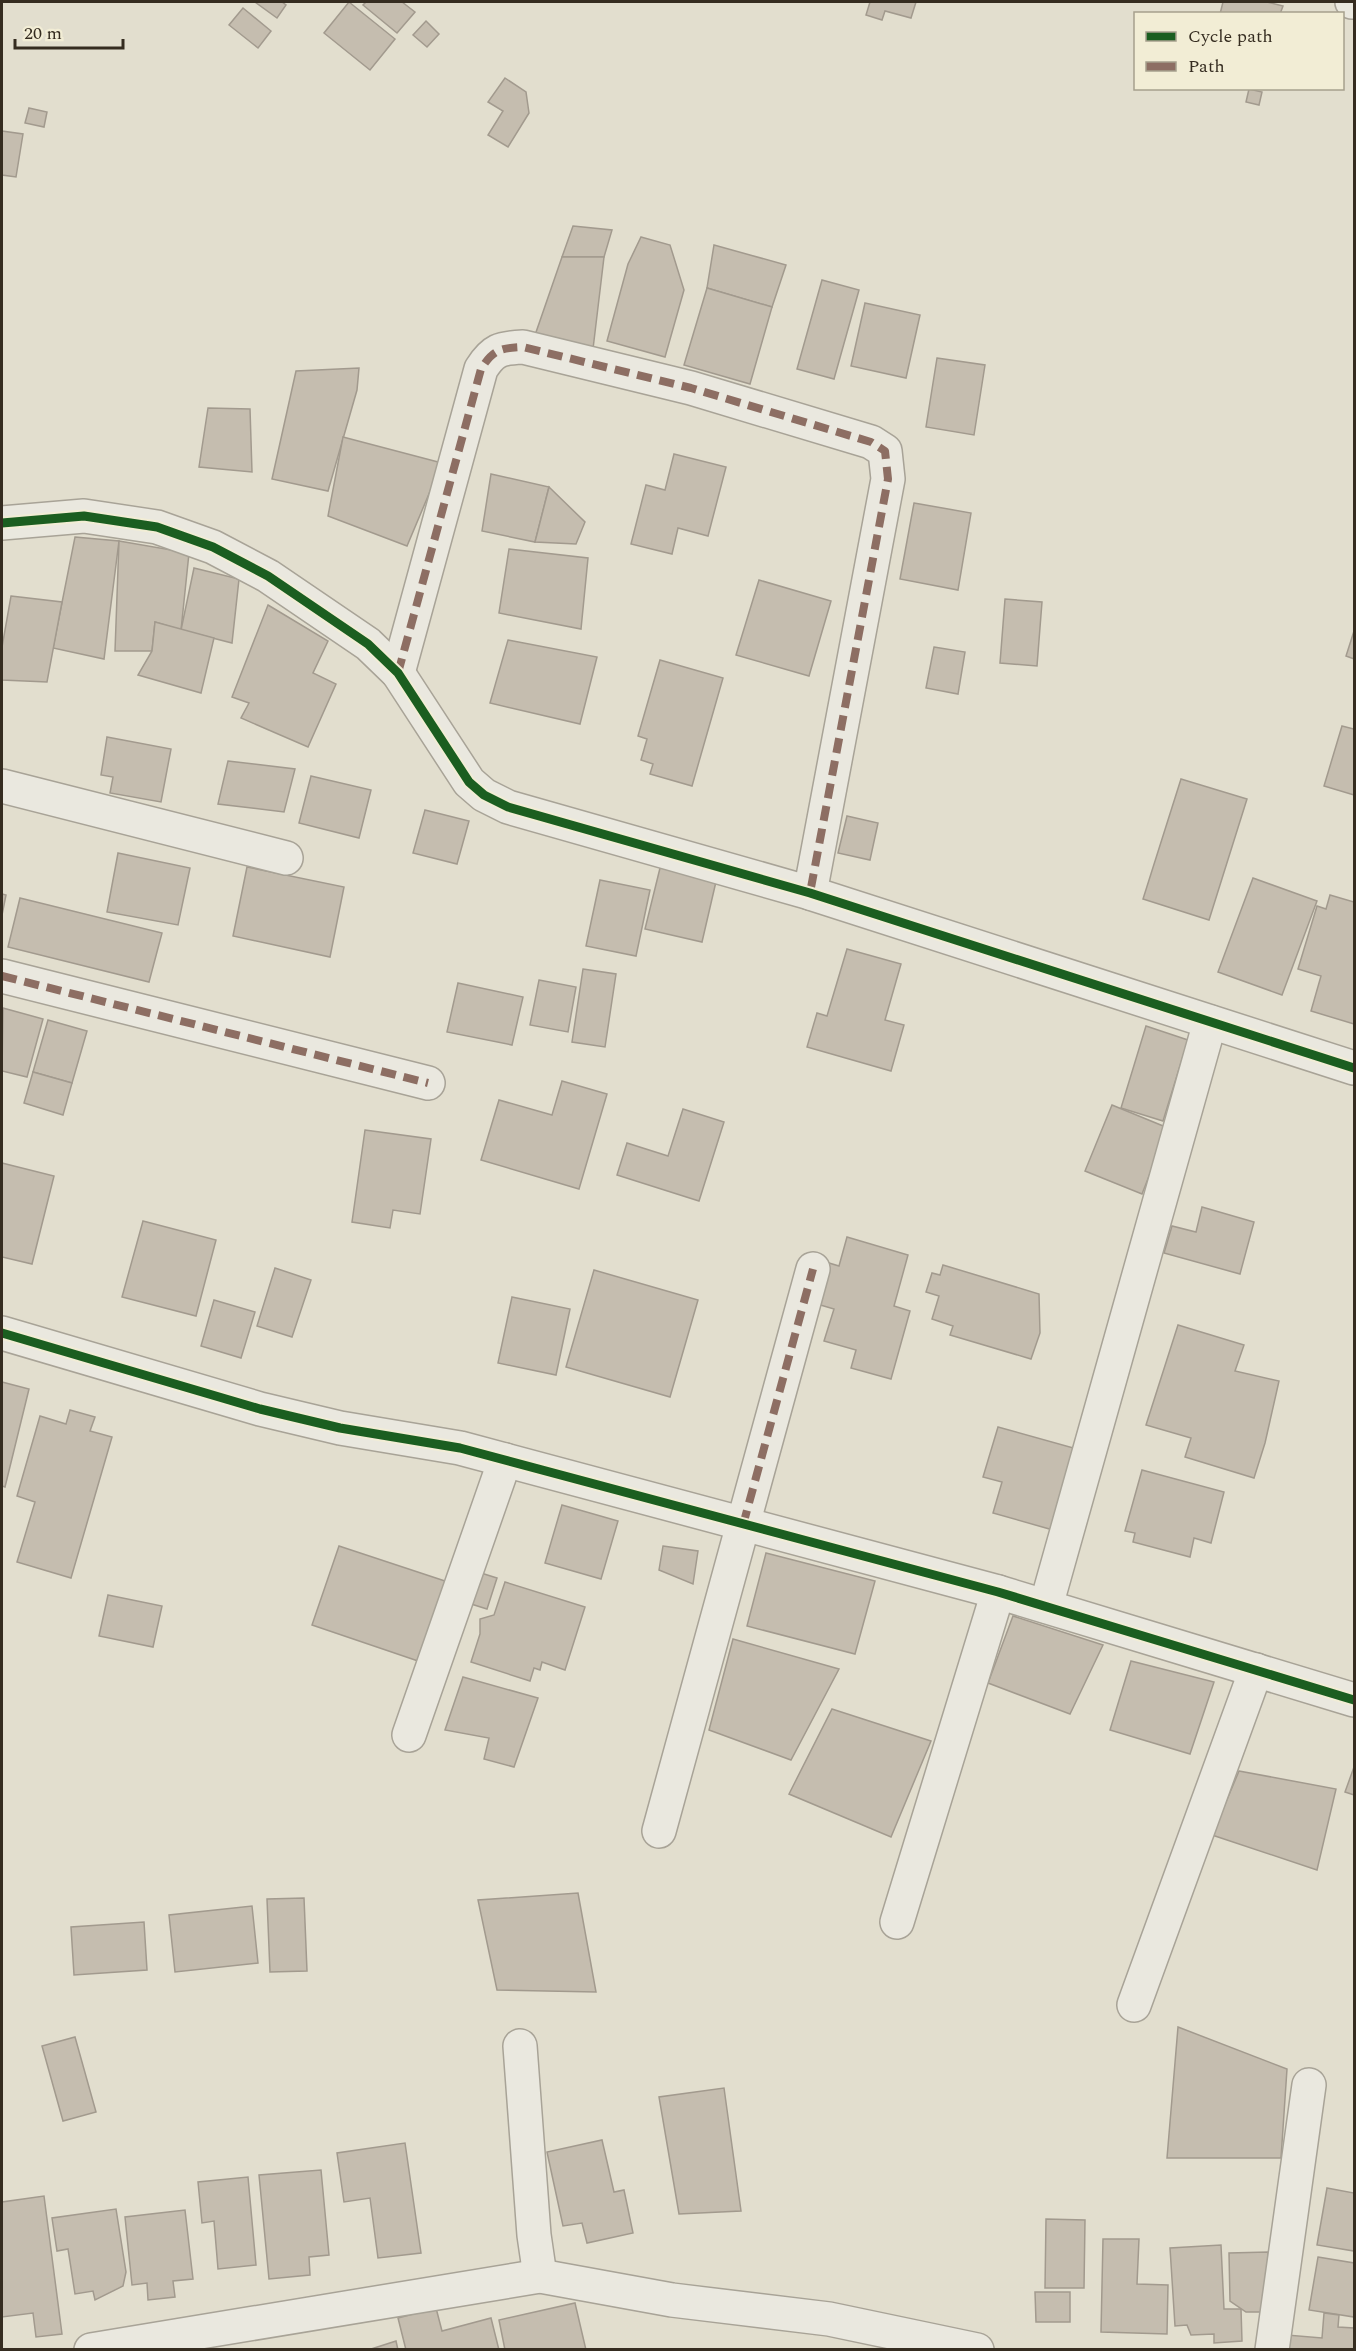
<svg xmlns="http://www.w3.org/2000/svg" width="1356" height="2351" font-family="Spectral,serif">
<rect width="100%" height="100%" fill="#e2dece"/>
<g fill="#c5bdaf" stroke="#a29a8e" stroke-width="1.5">
<polygon points="255,2 282,2 286,5 277,18"/>
<polygon points="349,2 395,39 370,70 324,33"/>
<polygon points="366,2 402,2 415,12 397,33 363,5"/>
<polygon points="870,2 916,2 911,18 885,11 882,20 866,15"/>
<polygon points="1223,2 1267,2 1283,6 1280,14 1220,14"/>
<polygon points="243,8 271,31 258,48 229,25"/>
<polygon points="426,21 439,34 427,47 413,35"/>
<polygon points="505,78 526,92 529,113 508,147 488,135 503,111 488,102"/>
<polygon points="1249,89 1262,92 1259,105 1246,102"/>
<polygon points="29,108 47,112 44,127 25,123"/>
<polygon points="2,131 23,134 16,177 2,175"/>
<polygon points="573,226 612,230 604,257 562,257"/>
<polygon points="641,237 670,245 684,290 665,357 607,341 628,264"/>
<polygon points="714,245 786,265 772,307 707,288"/>
<polygon points="562,257 604,257 593,349 533,341"/>
<polygon points="822,280 859,290 834,379 797,369"/>
<polygon points="707,288 772,307 750,384 684,365"/>
<polygon points="865,303 920,315 906,378 851,366"/>
<polygon points="937,358 985,365 974,435 926,427"/>
<polygon points="359,368 357,390 328,491 272,479 296,371"/>
<polygon points="208,408 250,409 252,472 199,467"/>
<polygon points="343,437 442,463 407,546 328,516"/>
<polygon points="674,454 726,467 708,536 678,528 672,554 631,544 646,485 665,490"/>
<polygon points="491,474 549,487 535,542 482,531"/>
<polygon points="549,487 585,522 576,544 535,542"/>
<polygon points="914,503 971,513 958,590 900,579"/>
<polygon points="75,537 119,541 104,659 53,648"/>
<polygon points="119,541 189,553 181,630 155,622 152,651 115,651"/>
<polygon points="509,549 588,558 581,629 499,613"/>
<polygon points="194,568 239,579 232,643 181,630"/>
<polygon points="759,580 831,601 809,676 736,655"/>
<polygon points="11,596 62,602 47,682 2,680 2,647"/>
<polygon points="1005,599 1042,602 1037,666 1000,663"/>
<polygon points="268,605 328,641 313,673 336,684 308,747 241,718 249,703 232,697"/>
<polygon points="155,622 214,638 201,693 138,675 152,651"/>
<polygon points="1354,631 1354,659 1346,656"/>
<polygon points="508,640 597,657 580,724 490,703"/>
<polygon points="934,647 965,652 958,694 926,688"/>
<polygon points="660,660 723,678 692,786 650,774 653,764 641,760 647,739 638,736"/>
<polygon points="1342,726 1354,729 1354,795 1324,786"/>
<polygon points="107,737 171,749 161,802 110,793 113,777 101,775"/>
<polygon points="228,761 295,769 284,812 218,804"/>
<polygon points="311,776 371,790 359,838 299,823"/>
<polygon points="1181,779 1247,799 1209,920 1143,899"/>
<polygon points="425,810 469,821 457,864 413,853"/>
<polygon points="847,816 878,823 870,860 838,853"/>
<polygon points="118,853 190,868 178,925 107,912"/>
<polygon points="662,860 718,873 702,942 645,929"/>
<polygon points="247,867 344,887 330,957 233,936"/>
<polygon points="1253,878 1317,901 1282,995 1218,972"/>
<polygon points="600,880 650,890 636,956 586,946"/>
<polygon points="2,894 6,895 2,915"/>
<polygon points="1330,895 1354,902 1354,1024 1311,1011 1321,976 1298,969 1317,906 1326,909"/>
<polygon points="20,898 162,933 149,982 8,947"/>
<polygon points="847,949 901,964 885,1020 904,1025 891,1071 807,1047 817,1013 827,1016"/>
<polygon points="583,969 616,974 605,1047 572,1042"/>
<polygon points="539,980 576,987 568,1032 530,1025"/>
<polygon points="458,983 523,997 512,1045 447,1032"/>
<polygon points="3,1008 43,1019 27,1077 2,1071"/>
<polygon points="48,1020 87,1031 72,1083 33,1072"/>
<polygon points="1146,1026 1188,1040 1163,1121 1121,1108"/>
<polygon points="33,1072 72,1083 63,1115 24,1103"/>
<polygon points="562,1081 607,1094 579,1189 481,1160 499,1100 552,1115"/>
<polygon points="1112,1105 1168,1128 1142,1194 1085,1171"/>
<polygon points="683,1109 724,1122 699,1201 617,1175 627,1143 668,1156"/>
<polygon points="365,1130 431,1139 420,1214 393,1210 390,1228 352,1222"/>
<polygon points="2,1163 54,1176 32,1264 2,1257"/>
<polygon points="1202,1207 1254,1222 1240,1274 1164,1253 1172,1226 1196,1232"/>
<polygon points="143,1221 216,1240 196,1316 122,1297"/>
<polygon points="847,1237 908,1255 894,1306 910,1311 891,1379 851,1368 856,1350 824,1341 834,1309 817,1304 829,1263 839,1266"/>
<polygon points="943,1265 1039,1294 1040,1333 1031,1359 950,1335 953,1326 932,1319 939,1296 926,1292 932,1273 940,1275"/>
<polygon points="275,1268 311,1280 292,1337 257,1326"/>
<polygon points="594,1270 698,1300 670,1397 566,1367"/>
<polygon points="512,1297 570,1309 556,1375 498,1363"/>
<polygon points="214,1300 255,1312 241,1358 201,1346"/>
<polygon points="1178,1325 1244,1345 1235,1371 1279,1381 1265,1443 1254,1478 1185,1457 1191,1438 1146,1425"/>
<polygon points="2,1382 29,1389 5,1487 2,1486"/>
<polygon points="70,1410 95,1417 90,1431 112,1437 71,1578 17,1562 35,1502 17,1496 40,1416 66,1424"/>
<polygon points="998,1427 1077,1449 1053,1530 993,1513 1002,1482 983,1477"/>
<polygon points="1142,1470 1224,1492 1211,1543 1194,1538 1190,1557 1133,1542 1135,1533 1125,1531"/>
<polygon points="562,1505 618,1521 601,1579 545,1563"/>
<polygon points="339,1546 448,1582 421,1662 312,1625"/>
<polygon points="663,1546 698,1551 693,1584 659,1570"/>
<polygon points="766,1553 875,1581 855,1654 747,1626"/>
<polygon points="481,1573 497,1578 487,1609 471,1604"/>
<polygon points="505,1582 585,1607 565,1670 542,1662 540,1670 534,1668 530,1681 471,1662 480,1634 480,1619 494,1615"/>
<polygon points="108,1595 162,1606 153,1647 99,1636"/>
<polygon points="1013,1616 1103,1645 1070,1714 988,1683"/>
<polygon points="733,1639 839,1669 791,1760 709,1730"/>
<polygon points="1131,1661 1214,1682 1190,1754 1110,1730"/>
<polygon points="463,1677 538,1698 514,1767 484,1759 489,1738 445,1730"/>
<polygon points="832,1709 931,1741 891,1837 789,1794"/>
<polygon points="1354,1767 1354,1795 1345,1792"/>
<polygon points="1239,1771 1336,1789 1317,1870 1212,1835"/>
<polygon points="578,1893 596,1992 497,1990 478,1900"/>
<polygon points="304,1898 307,1971 270,1972 267,1899"/>
<polygon points="252,1906 258,1963 175,1972 169,1915"/>
<polygon points="144,1922 147,1970 74,1975 71,1927"/>
<polygon points="1178,2027 1287,2069 1281,2158 1167,2158"/>
<polygon points="75,2037 96,2112 63,2121 42,2046"/>
<polygon points="724,2088 741,2211 679,2214 659,2097"/>
<polygon points="602,2140 614,2192 624,2190 633,2233 587,2243 582,2223 563,2226 547,2152"/>
<polygon points="405,2143 421,2253 378,2258 370,2198 344,2202 337,2153"/>
<polygon points="321,2170 329,2255 309,2257 310,2275 269,2279 259,2175"/>
<polygon points="248,2177 256,2265 218,2269 214,2221 202,2223 198,2182"/>
<polygon points="1327,2188 1354,2193 1354,2251 1317,2245"/>
<polygon points="44,2196 62,2334 36,2337 33,2313 2,2317 2,2202"/>
<polygon points="116,2209 126,2272 123,2286 95,2300 93,2291 75,2294 68,2249 57,2251 52,2218"/>
<polygon points="185,2210 193,2279 173,2281 175,2297 148,2300 147,2283 132,2285 125,2217"/>
<polygon points="1046,2219 1085,2220 1084,2288 1045,2288"/>
<polygon points="1103,2239 1139,2239 1137,2284 1168,2285 1167,2334 1101,2332"/>
<polygon points="1221,2245 1224,2309 1241,2309 1242,2341 1214,2343 1214,2334 1191,2335 1187,2325 1175,2326 1170,2248"/>
<polygon points="1268,2252 1268,2312 1246,2312 1230,2301 1229,2253"/>
<polygon points="1318,2257 1354,2263 1354,2317 1309,2310"/>
<polygon points="1035,2292 1070,2292 1070,2322 1036,2322"/>
<polygon points="575,2303 586,2350 505,2350 499,2320"/>
<polygon points="436,2308 442,2331 491,2318 499,2350 406,2350 398,2318"/>
<polygon points="1324,2313 1339,2315 1338,2327 1354,2328 1354,2350 1286,2350 1287,2335 1322,2338"/>
<polygon points="396,2341 398,2350 368,2350"/>
</g>
<g fill="none" stroke-linecap="round" stroke-linejoin="round">
<g stroke="#a8a397" stroke-width="36">
<g id="minor">
<polyline points="1352,2 1354,2"/>
<polyline points="2,523 84,516 157,527 213,547 268,576 368,644 398,673 469,782 484,795 508,807 810,893 1354,1068"/>
<path d="M398,673L481,369C493,350 500,348 523,347L691,388L871,442L885,451L888,479L810,893"/>
<polyline points="2,786 286,858"/>
<polyline points="2,976 428,1083"/>
<polyline points="2,1333 260,1409 340,1428 460,1448 998,1592 1354,1700"/>
<polyline points="1046,1606 1210,1022"/>
<polyline points="409,1735 505,1460"/>
<polyline points="659,1831 813,1269"/>
<polyline points="897,1922 998,1592"/>
<polyline points="1134,2005 1256,1670"/>
<polyline points="520,2046 534,2235 540,2276"/>
<polyline points="91,2350 540,2276 672,2300 829,2319 977,2350"/>
<polyline points="1272,2350 1309,2085"/>
</g>
</g>
<use href="#minor" stroke="#eae8df" stroke-width="33"/>
<g stroke="#8d6e63" stroke-width="8" stroke-dasharray="15 8" stroke-linecap="butt">
<path d="M398,673L481,369C493,350 500,348 523,347L691,388L871,442L885,451L888,479L810,893"/>
<polyline points="2,976 428,1083"/>
<polyline points="743,1525 813,1269"/>
</g>
<g stroke="#f2edd5" stroke-width="13">
<g id="cycleway">
<polyline points="2,523 84,516 157,527 213,547 268,576 368,644 398,673 469,782 484,795 508,807 810,893 1354,1068"/>
<polyline points="2,1333 260,1409 340,1428 460,1448 998,1592 1354,1700"/>
</g>
</g>
<use href="#cycleway" stroke="#1b5e20" stroke-width="9"/>
</g>
<rect width="1356" height="2351" fill="none" stroke="#352c20" stroke-width="6"/>
<rect x="1134" y="12" width="210" height="78" fill="#f2edd5" stroke="#a6a08d" stroke-width="1.5"/>
<rect x="1146" y="32" width="30" height="9" fill="#1b5e20" stroke="#a6a08d" stroke-width="1.5"/>
<text x="1188" y="42" font-size="18" fill="#352c20">Cycle path</text>
<rect x="1146" y="62" width="30" height="9" fill="#8d6e63" stroke="#a6a08d" stroke-width="1.5"/>
<text x="1188" y="72" font-size="18" fill="#352c20">Path</text>
<path d="M15 39v9h108v-9" fill="none" stroke="#352c20" stroke-width="3"/>
<text x="24" y="39" font-size="18" fill="#352c20" stroke="#f2edd5" stroke-width="4.5" paint-order="stroke">20 m</text>
</svg>
